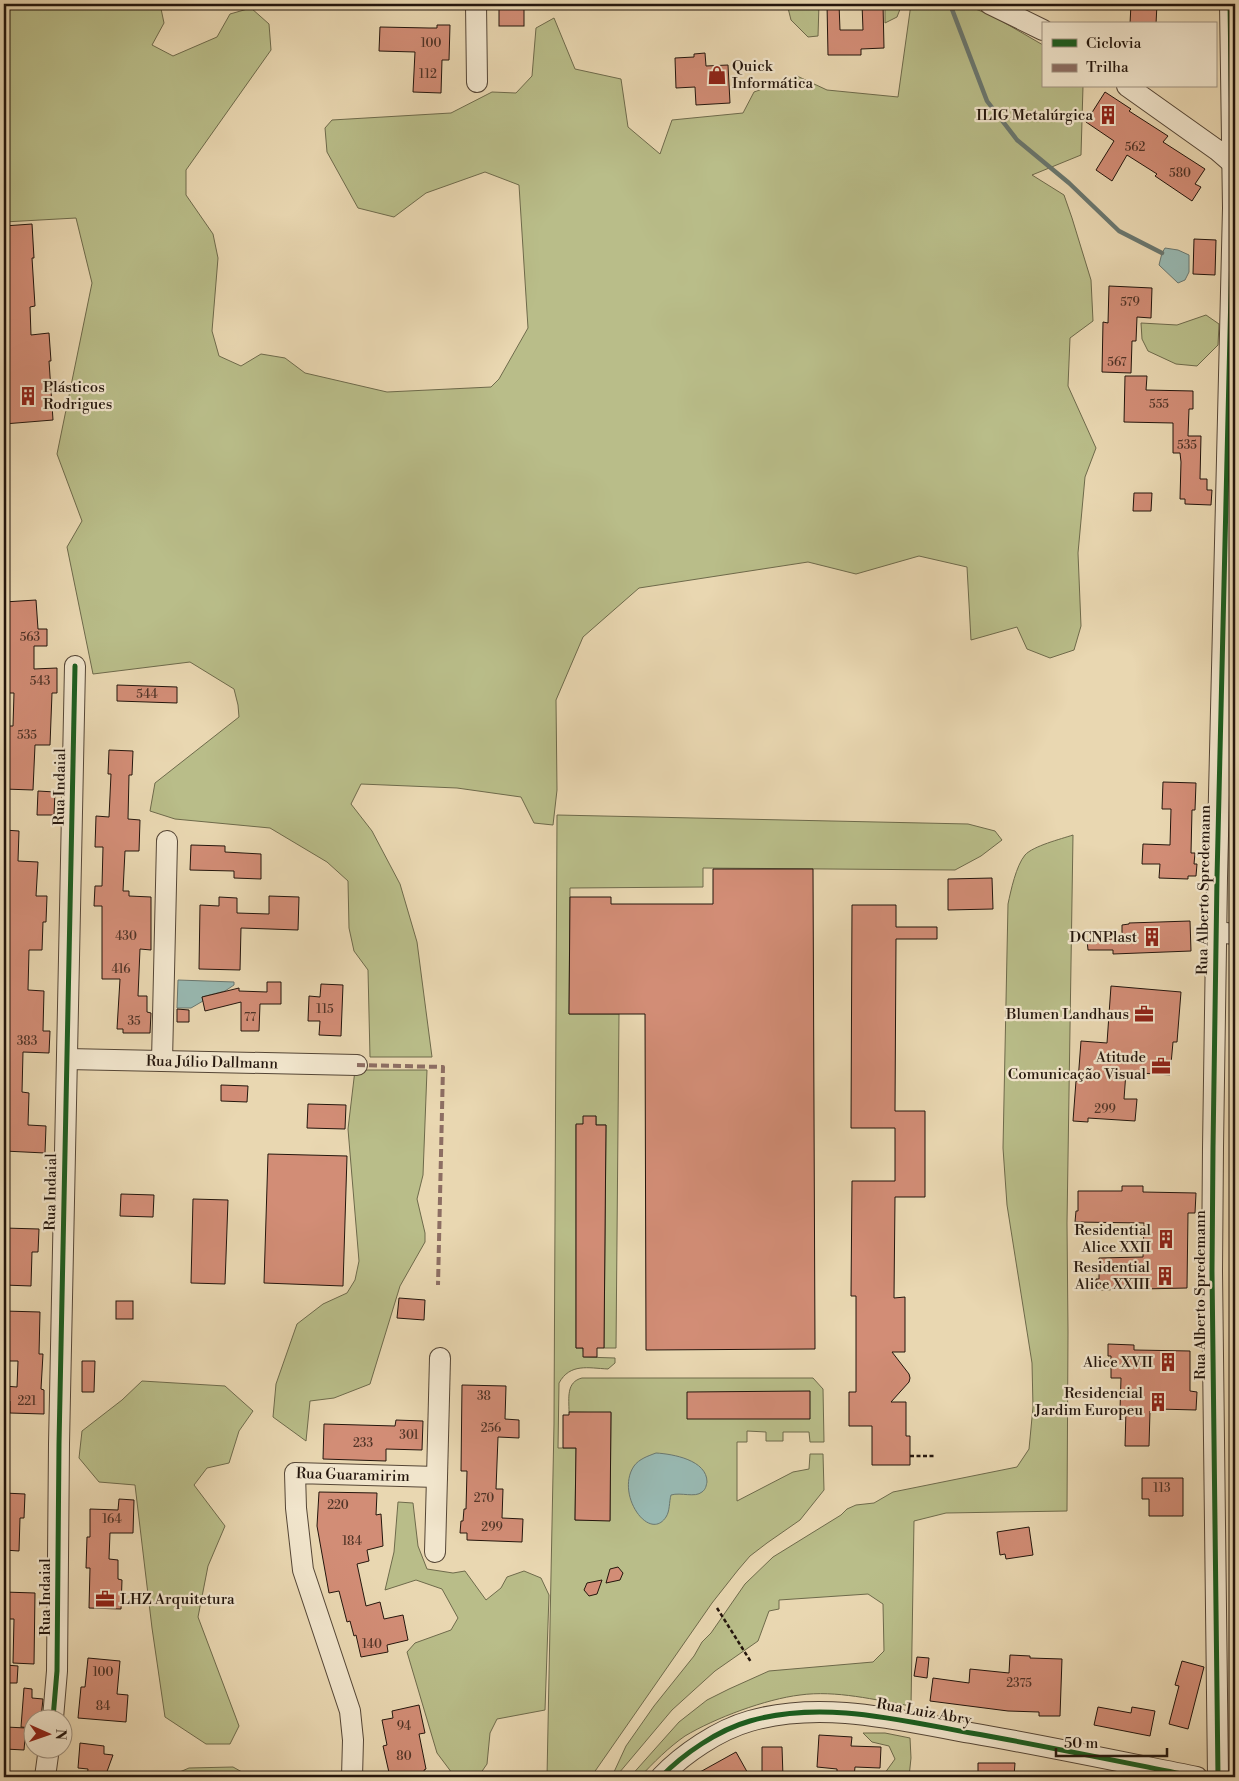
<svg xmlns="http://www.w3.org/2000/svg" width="1239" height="1781" font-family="'Libre Bodoni',serif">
<rect width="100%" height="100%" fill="#e9d7b1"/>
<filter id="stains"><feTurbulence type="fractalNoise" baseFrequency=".004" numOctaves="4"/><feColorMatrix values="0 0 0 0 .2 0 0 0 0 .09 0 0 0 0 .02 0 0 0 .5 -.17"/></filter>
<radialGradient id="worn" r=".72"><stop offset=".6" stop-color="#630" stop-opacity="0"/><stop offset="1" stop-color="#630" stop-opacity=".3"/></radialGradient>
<g fill="#b9bd89" stroke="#6e6a4b">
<polygon points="4,4 160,4 164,23 152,45 173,56 217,37 230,14 251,8 269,24 271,50 186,170 186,195 213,234 218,258 212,331 219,356 241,366 261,354 285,358 305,373 387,392 491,387 499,379 528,328 519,185 485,172 426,193 394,217 358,208 327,152 325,128 332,120 451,113 492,92 516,93 532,76 536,28 554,18 575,69 621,79 628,127 660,154 672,120 743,113 754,92 797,76 827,90 898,97 911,4 963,4 993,16 1043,45 1043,86 1083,86 1081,155 1032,175 1064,195 1072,218 1091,280 1093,321 1070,338 1068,386 1096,448 1085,477 1078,553 1081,626 1074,650 1050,658 1027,649 1017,627 971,640 967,567 919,556 856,574 808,562 639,588 583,637 556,700 557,790 553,825 534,823 521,797 457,788 361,784 351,804 372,831 400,884 417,942 432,1057 370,1057 368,970 354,951 349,928 348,881 327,862 270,828 175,819 150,811 155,783 239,717 238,705 234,689 190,662 93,674 67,547 82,521 57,454 92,283 76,218 4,222"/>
<polygon points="787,4 819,4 818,36 808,37 791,20"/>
<polygon points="885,4 902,4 897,17 885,23"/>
<polygon points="1206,315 1219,324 1218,345 1197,366 1176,364 1148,351 1142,339 1141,323 1177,325"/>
<path d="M557,815L968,824L995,831L1002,840L981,856L955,870L703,868V887L570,888L569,1014H619L616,1348H604L606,1125H596V1116L583,1124L576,1125V1348H583L584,1357L615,1358V1363L608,1369C588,1368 570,1363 559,1383L558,1448H576L575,1520H610L611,1413L569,1412C569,1398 566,1382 582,1378H813L823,1389L824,1442H810L809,1432H783V1441H766V1432L747,1431V1442H737V1501L793,1472L809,1469L810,1454H823L824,1490L800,1520L767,1543L750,1556L738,1570L712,1603L591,1777H547L554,1424Z"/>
<path d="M1073,835L1067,1223L1068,1332L1067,1511L946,1513L914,1521L911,1706C875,1700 836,1690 800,1695C766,1699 715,1718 685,1736C669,1747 653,1763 640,1777H630L679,1722L707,1700L729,1689L769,1671L873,1662L884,1651L883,1604L868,1594L779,1600V1609L769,1611L758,1641L715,1671L672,1710L619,1773L614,1772L626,1746L654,1706L694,1656L702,1642L711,1633L745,1584L773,1557L841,1515L847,1509L856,1505L874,1503L893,1492L1017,1467L1029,1449L1033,1407L1032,1363L1007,1205L1003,1148L1008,904C1011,890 1016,866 1025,855C1033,846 1061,839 1073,835Z"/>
<polygon points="355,1070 427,1070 423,1175 417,1199 425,1233 425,1242 400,1286 370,1384 334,1398 310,1401 306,1441 273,1417 276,1384 297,1324 323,1304 347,1293 355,1280 359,1261 348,1129"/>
<polygon points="142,1381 225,1386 253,1411 239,1431 229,1463 207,1468 194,1485 225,1526 208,1566 198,1617 239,1726 230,1744 206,1744 165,1717 152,1628 135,1485 99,1482 79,1458 82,1431 122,1400"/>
<polygon points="398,1502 413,1503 418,1546 427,1569 453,1573 465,1571 486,1600 501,1588 507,1577 524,1571 541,1578 549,1595 545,1710 497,1719 490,1733 487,1764 478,1777 455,1777 437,1753 407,1652 415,1643 451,1630 458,1618 442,1589 416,1580 385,1590 394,1552"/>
<polygon points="863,1733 885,1733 910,1738 911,1758 909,1777 882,1777 895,1759 889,1746 872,1742"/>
<polygon points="233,1767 251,1777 168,1777 189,1768"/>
</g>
<g fill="#98b8b1" stroke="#6a776f">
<polygon points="1165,248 1178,250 1189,255 1189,272 1185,280 1178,283 1159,265 1162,253"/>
<polygon points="178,980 234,982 234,985 225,991 202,997 203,1001 191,1008 177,1008"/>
<path d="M656,1453C673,1454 707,1460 707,1482C706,1486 706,1489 702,1492C695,1498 681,1492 671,1495C669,1502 670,1511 666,1517C649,1543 615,1494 634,1466C639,1459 648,1456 656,1453Z"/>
</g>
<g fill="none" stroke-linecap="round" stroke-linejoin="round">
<polyline stroke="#6a776f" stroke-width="4.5" points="950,4 987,101 1017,140 1069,183 1119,231 1162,253"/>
</g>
<g fill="#d28d76" stroke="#24160d">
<rect x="499" y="4" width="25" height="22"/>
<polygon points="827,4 839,4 840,30 863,30 862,4 883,4 884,48 861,49 861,55 828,55"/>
<polygon points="1131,4 1157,4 1156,24 1130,24"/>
<polygon points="437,25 450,25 449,60 442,60 441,93 413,92 415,52 379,51 380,27 429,28 437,28"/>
<polygon points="705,53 706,66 728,65 730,103 696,105 695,87 676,88 675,58 694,57 694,54"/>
<polygon points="1105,92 1131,109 1129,111 1168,136 1163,142 1205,169 1195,184 1201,187 1192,201 1155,176 1157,174 1127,155 1112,181 1096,170 1114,141 1086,122"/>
<polygon points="32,224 34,258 32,258 35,306 30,307 31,335 49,333 51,361 49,361 53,420 4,424 4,311 8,311 5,277 4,277 4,226"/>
<polygon points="1194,239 1216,240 1215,275 1193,274"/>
<polygon points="1109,286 1152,288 1151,318 1137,317 1136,341 1132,341 1131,373 1102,372 1103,322 1108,323"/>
<polygon points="1125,376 1147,376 1146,390 1193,391 1193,409 1189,409 1188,436 1201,436 1200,479 1207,479 1207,490 1212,490 1211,505 1185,504 1185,499 1180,499 1181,462 1180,453 1173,453 1173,423 1124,422"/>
<polygon points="1134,493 1152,493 1151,511 1133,511"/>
<polygon points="36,600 38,629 47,629 47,646 34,646 34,669 57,668 57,693 52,693 50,745 35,745 33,790 4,789 4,726 13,726 14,693 4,693 4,602"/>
<polygon points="117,685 177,687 177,703 117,701"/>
<polygon points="109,750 133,751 132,775 129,775 128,819 140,820 139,851 125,851 123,891 129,891 129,896 151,897 151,950 140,949 138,996 147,996 147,1012 151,1013 150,1033 123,1033 123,1029 117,1029 120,979 102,979 102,906 94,906 95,886 102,886 103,847 95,847 96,816 109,817 111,774 108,774"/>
<polygon points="1163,782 1196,783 1195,810 1192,810 1191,853 1195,853 1194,864 1197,864 1196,876 1188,876 1188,879 1159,878 1160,864 1142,864 1143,844 1170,845 1171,809 1162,809"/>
<polygon points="38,791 55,792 54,815 37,815"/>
<polygon points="4,830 19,831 18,861 38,862 36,896 47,896 46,922 43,922 42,950 29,950 28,990 44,991 43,1031 50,1031 49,1053 23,1052 22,1092 29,1093 28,1125 46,1126 45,1153 4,1151 5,1083 4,1083 4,975 7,976 8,949 4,949"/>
<polygon points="191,845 225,846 225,852 261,854 261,879 234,878 234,871 190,870"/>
<polygon points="713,869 813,869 815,1349 646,1350 645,1014 569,1014 570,897 611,897 611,904 713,904"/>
<polygon points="992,878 993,909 948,910 948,879"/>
<polygon points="269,896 299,897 298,930 241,928 240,970 199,969 200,905 219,906 219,897 237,898 237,913 269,914"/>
<polygon points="852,905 896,905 896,927 937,927 937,939 896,939 895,1111 925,1111 925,1197 895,1197 894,1298 905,1297 905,1352 892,1352 909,1374 910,1378 909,1382 891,1402 906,1402 906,1436 910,1436 910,1465 872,1465 872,1426 849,1426 849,1392 856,1392 856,1296 851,1296 852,1181 895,1181 895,1128 851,1128"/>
<polygon points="1190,921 1191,951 1113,954 1113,950 1088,950 1087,940 1113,939 1113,935 1122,935 1122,925 1129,924 1129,923"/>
<polygon points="267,982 281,982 281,1004 260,1004 259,1031 241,1031 241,1002 205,1011 202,997 239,988 239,991 267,992"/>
<polygon points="321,984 343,985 341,1036 319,1035 320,1021 308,1021 309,996 320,997"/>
<polygon points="1111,986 1181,992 1177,1042 1173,1042 1170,1075 1126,1072 1124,1099 1137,1099 1135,1121 1088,1118 1088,1122 1073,1121 1076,1081 1078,1081 1081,1041 1107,1043"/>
<polygon points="177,1009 189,1010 189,1022 177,1022"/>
<polygon points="221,1085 248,1086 247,1102 221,1101"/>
<polygon points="308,1104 346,1105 345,1129 307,1128"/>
<polygon points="583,1116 596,1116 596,1125 606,1125 604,1348 597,1348 597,1357 583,1357 583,1348 576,1348 576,1124 583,1124"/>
<polygon points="268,1154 347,1156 343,1286 264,1283"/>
<polygon points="1122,1186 1143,1186 1143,1192 1196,1193 1195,1213 1188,1213 1187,1288 1096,1290 1096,1279 1099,1279 1099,1258 1143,1257 1144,1223 1075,1222 1076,1211 1078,1211 1078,1191 1122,1191"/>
<polygon points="121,1194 154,1195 153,1217 120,1216"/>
<polygon points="193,1199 228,1200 225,1284 191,1283"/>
<polygon points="4,1228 39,1229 38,1252 32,1252 31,1286 4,1285 5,1251 4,1251"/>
<polygon points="399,1298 425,1300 424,1320 397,1318"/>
<rect x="116" y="1301" width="17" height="18"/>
<polygon points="4,1311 40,1312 39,1354 43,1354 41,1389 44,1390 44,1414 10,1413 10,1401 4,1400 4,1386 17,1387 18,1361 4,1361"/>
<polygon points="1108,1344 1134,1345 1134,1350 1190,1351 1190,1391 1197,1392 1196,1410 1158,1409 1158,1411 1150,1411 1149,1446 1125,1446 1126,1410 1120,1410 1121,1378 1111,1378 1111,1356 1108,1356"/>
<polygon points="82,1361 95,1361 94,1392 82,1392"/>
<polygon points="462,1385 506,1386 505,1419 519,1420 519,1438 498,1437 496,1489 503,1489 502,1518 523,1519 522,1542 467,1540 467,1533 460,1533 461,1521 463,1521 464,1509 466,1509 467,1471 461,1471"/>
<polygon points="810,1391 810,1419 687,1419 687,1392"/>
<polygon points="569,1412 611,1412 610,1521 575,1520 576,1448 563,1448 563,1415 569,1415"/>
<polygon points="396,1420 423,1421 422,1450 386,1449 386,1461 323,1459 324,1424 395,1426"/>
<polygon points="1142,1478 1183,1478 1183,1516 1149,1516 1149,1499 1142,1499"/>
<polygon points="319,1492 377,1493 376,1515 381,1514 383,1546 367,1550 369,1561 357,1564 366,1606 380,1602 384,1619 403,1615 408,1640 387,1645 388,1652 361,1657 356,1635 354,1636 350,1621 347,1622 339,1591 329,1593 317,1526"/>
<polygon points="4,1493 25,1494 24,1518 20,1518 19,1551 4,1550"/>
<polygon points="119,1499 134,1500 133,1533 110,1533 109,1559 118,1560 118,1579 122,1580 121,1609 89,1608 90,1568 86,1568 87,1537 90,1537 90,1509 118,1510"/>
<polygon points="1029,1527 1033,1555 1006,1559 1005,1554 1000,1555 997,1532"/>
<polygon points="618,1567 623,1573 620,1580 606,1583 610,1569"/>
<polygon points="602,1580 597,1594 589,1596 584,1590 587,1583"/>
<polygon points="4,1592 35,1593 34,1664 13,1663 14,1619 4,1619"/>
<polygon points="1010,1655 1030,1656 1030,1658 1062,1659 1060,1716 1039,1716 1039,1712 1008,1711 930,1701 933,1678 969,1683 970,1669 1009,1673"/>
<polygon points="917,1657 929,1658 927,1678 914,1676"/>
<polygon points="88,1658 120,1661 117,1694 128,1695 126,1722 78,1718 81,1687 85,1687"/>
<polygon points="1182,1661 1204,1667 1188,1729 1169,1724 1179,1686 1175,1685"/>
<polygon points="6,1665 18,1666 17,1683 6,1683"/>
<polygon points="24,1688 32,1689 32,1698 43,1699 41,1718 32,1718 32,1728 21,1727"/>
<polygon points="419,1705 425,1733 419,1734 426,1769 424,1770 425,1777 390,1777 383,1746 387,1745 382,1720 393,1718 392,1711"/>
<polygon points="1098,1707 1131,1713 1132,1707 1155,1711 1150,1736 1094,1725"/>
<polygon points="6,1727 26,1728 24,1750 5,1749"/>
<polygon points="819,1735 852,1737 851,1746 881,1747 880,1768 855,1767 854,1777 837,1777 837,1769 817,1767"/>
<polygon points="80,1743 104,1746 104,1754 113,1755 105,1777 87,1777 88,1769 78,1768"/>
<polygon points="762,1747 782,1747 783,1777 762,1777"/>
<polygon points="736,1752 750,1777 691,1777"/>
<polygon points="978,1763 1015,1763 1014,1777 978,1777"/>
</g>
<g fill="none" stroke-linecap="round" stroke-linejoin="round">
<g stroke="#554636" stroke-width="22">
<g id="minor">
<polyline points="476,4 477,82"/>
<polyline points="990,4 1043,30"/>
<polyline points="1127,86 1217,150 1232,163 1235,163"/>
<polyline points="1215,932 1235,934"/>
<path id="s1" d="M67,1059L357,1065"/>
<polyline points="162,1061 167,841"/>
<polyline points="437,1477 440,1358"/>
<polyline points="53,1718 57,1671 59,1444 75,666"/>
<polyline points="45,1777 49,1748"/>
<path id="s2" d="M352,1777L353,1740L350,1711L303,1570L296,1508L295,1473L437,1477L435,1552"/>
<path d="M661,1777C683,1754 718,1730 750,1721C822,1700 899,1720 971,1733C1046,1746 1122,1762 1197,1777"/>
<polyline points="1218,1777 1212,1271 1213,1148 1217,878 1233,208 1230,4"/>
</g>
</g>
<g stroke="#24160d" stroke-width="2.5" stroke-dasharray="4 2.5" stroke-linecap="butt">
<polyline points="910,1456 935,1456"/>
<polyline points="717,1608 751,1662"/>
</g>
<use href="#minor" stroke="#f1e5cc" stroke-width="20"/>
<polyline stroke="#8d6e63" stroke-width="4" stroke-dasharray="8 4" stroke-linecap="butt" points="357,1065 443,1067 438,1285"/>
<g stroke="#f1e5cc" stroke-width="8">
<g id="cycleway">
<polyline points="53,1718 57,1671 59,1444 75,666"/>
<path d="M661,1777C683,1754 718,1730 750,1721C822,1700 899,1720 971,1733C1046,1746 1122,1762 1197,1777"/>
<polyline points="1218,1777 1212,1271 1213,1148 1217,878 1233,208 1230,4"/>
</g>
</g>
<use href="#cycleway" stroke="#1b5e20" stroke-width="5"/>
</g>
<defs>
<g id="shop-bare" transform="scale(1.5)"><path d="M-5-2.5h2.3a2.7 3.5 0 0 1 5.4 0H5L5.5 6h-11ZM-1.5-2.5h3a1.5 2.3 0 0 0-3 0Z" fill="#8f2418" stroke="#f1e5cc" stroke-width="2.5" paint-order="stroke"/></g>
<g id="building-bare" transform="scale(1.5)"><path d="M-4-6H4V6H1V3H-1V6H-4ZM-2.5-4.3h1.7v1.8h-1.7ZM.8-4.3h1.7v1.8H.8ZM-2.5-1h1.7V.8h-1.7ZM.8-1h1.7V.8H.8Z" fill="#8f2418" stroke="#f1e5cc" stroke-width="2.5" paint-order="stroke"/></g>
<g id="office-bare" transform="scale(1.5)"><path d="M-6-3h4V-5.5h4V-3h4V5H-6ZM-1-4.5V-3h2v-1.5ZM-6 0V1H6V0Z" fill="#8f2418" stroke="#f1e5cc" stroke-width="2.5" paint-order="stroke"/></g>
</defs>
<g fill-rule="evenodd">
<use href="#shop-bare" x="717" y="75"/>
<use href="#building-bare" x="1108" y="115"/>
<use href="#building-bare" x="28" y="396"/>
<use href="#building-bare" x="1152" y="937"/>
<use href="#office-bare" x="1144" y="1014"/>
<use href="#office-bare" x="1161" y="1066"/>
<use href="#building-bare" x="1166" y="1239"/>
<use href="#building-bare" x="1165" y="1276"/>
<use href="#building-bare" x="1168" y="1362"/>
<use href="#building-bare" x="1158" y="1402"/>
<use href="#office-bare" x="105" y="1599"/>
</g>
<g text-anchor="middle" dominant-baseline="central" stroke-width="4.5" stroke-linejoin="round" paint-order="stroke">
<g font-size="12" fill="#503427">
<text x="431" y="43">100</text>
<text x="428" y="74">112</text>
<text x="1135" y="147">562</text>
<text x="1180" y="173">580</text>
<text x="1130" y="302">579</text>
<text x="1117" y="362">567</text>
<text x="1159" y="404">555</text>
<text x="1187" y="445">535</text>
<text x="30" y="637">563</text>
<text x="40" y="681">543</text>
<text x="147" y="694">544</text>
<text x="27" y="735">535</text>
<text x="126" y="936">430</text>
<text x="121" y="969">416</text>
<text x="325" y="1009">115</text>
<text x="250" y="1017">77</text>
<text x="134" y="1021">35</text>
<text x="27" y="1041">383</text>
<text x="1105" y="1109">299</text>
<text x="484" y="1396">38</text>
<text x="27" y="1401">221</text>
<text x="491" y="1428">256</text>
<text x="409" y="1435">301</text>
<text x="363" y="1443">233</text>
<text x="1162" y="1488">113</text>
<text x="484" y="1498">270</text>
<text x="338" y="1505">220</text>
<text x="112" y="1519">164</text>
<text x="492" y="1527">299</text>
<text x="352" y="1541">184</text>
<text x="372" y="1644">140</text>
<text x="103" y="1672">100</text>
<text x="1019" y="1683">2375</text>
<text x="103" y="1706">84</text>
<text x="404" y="1726">94</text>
<text x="404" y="1756">80</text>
</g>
<g font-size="15" fill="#24160d" stroke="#f1e5cc" text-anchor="end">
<text x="732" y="66" text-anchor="start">Quick<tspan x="732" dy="17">Informática</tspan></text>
<text x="1093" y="115">ILIG Metalúrgica</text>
<text x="43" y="387" text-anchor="start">Plásticos<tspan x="43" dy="17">Rodrigues</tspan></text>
<text x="1137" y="937">DCNPlast</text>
<text x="1129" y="1014">Blumen Landhaus</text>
<text x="1146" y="1057">Atitude<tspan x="1146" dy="17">Comunicação Visual</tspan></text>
<text x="1151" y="1230">Residential<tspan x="1151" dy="17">Alice XXII</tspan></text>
<text x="1150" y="1267">Residential<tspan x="1150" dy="17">Alice XXIII</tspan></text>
<text x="1153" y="1362">Alice XVII</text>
<text x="1143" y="1393">Residencial<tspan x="1143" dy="17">Jardim Europeu</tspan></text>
<text x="120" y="1599" text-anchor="start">LHZ Arquitetura</text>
</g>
<g font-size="15" fill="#24160d" stroke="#f1e5cc">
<text transform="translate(60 787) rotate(-89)">Rua Indaial</text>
<text transform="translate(1204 890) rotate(-89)">Rua Alberto Spredemann</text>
<text stroke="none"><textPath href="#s1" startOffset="145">Rua Júlio Dallmann</textPath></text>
<text transform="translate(51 1192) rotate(-89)">Rua Indaial</text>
<text transform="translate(1200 1295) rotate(-90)">Rua Alberto Spredemann</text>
<text stroke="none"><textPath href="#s2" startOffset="370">Rua Guaramirim</textPath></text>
<text transform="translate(45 1597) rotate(-90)">Rua Indaial</text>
<text transform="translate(924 1712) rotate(10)">Rua Luiz Abry</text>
</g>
</g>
<rect width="1239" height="1781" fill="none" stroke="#e9d7b1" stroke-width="20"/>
<rect x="5" y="5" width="1229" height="1771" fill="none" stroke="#24160d" stroke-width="2.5"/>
<rect x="10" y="10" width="1219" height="1761" fill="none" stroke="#24160d"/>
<rect x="1042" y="22" width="175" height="65" fill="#f1e5cc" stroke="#9f9280"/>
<rect x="1052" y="39" width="25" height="8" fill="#1b5e20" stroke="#9f9280"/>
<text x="1086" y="48" font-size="15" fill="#24160d">Ciclovia</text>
<rect x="1052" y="64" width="25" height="8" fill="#8d6e63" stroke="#9f9280"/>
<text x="1086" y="72" font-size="15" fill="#24160d">Trilha</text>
<g transform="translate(48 1734) rotate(92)"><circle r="24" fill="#f1e5cc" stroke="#9f9280"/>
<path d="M0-4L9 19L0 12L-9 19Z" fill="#8f2418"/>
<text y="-8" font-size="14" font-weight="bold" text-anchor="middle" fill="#24160d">N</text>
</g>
<path d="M1056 1748v8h111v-8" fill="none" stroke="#24160d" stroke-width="2.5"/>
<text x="1064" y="1748" font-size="15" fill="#24160d" stroke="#f1e5cc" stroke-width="4" paint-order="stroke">50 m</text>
<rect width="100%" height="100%" filter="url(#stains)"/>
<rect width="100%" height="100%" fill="url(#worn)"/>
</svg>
